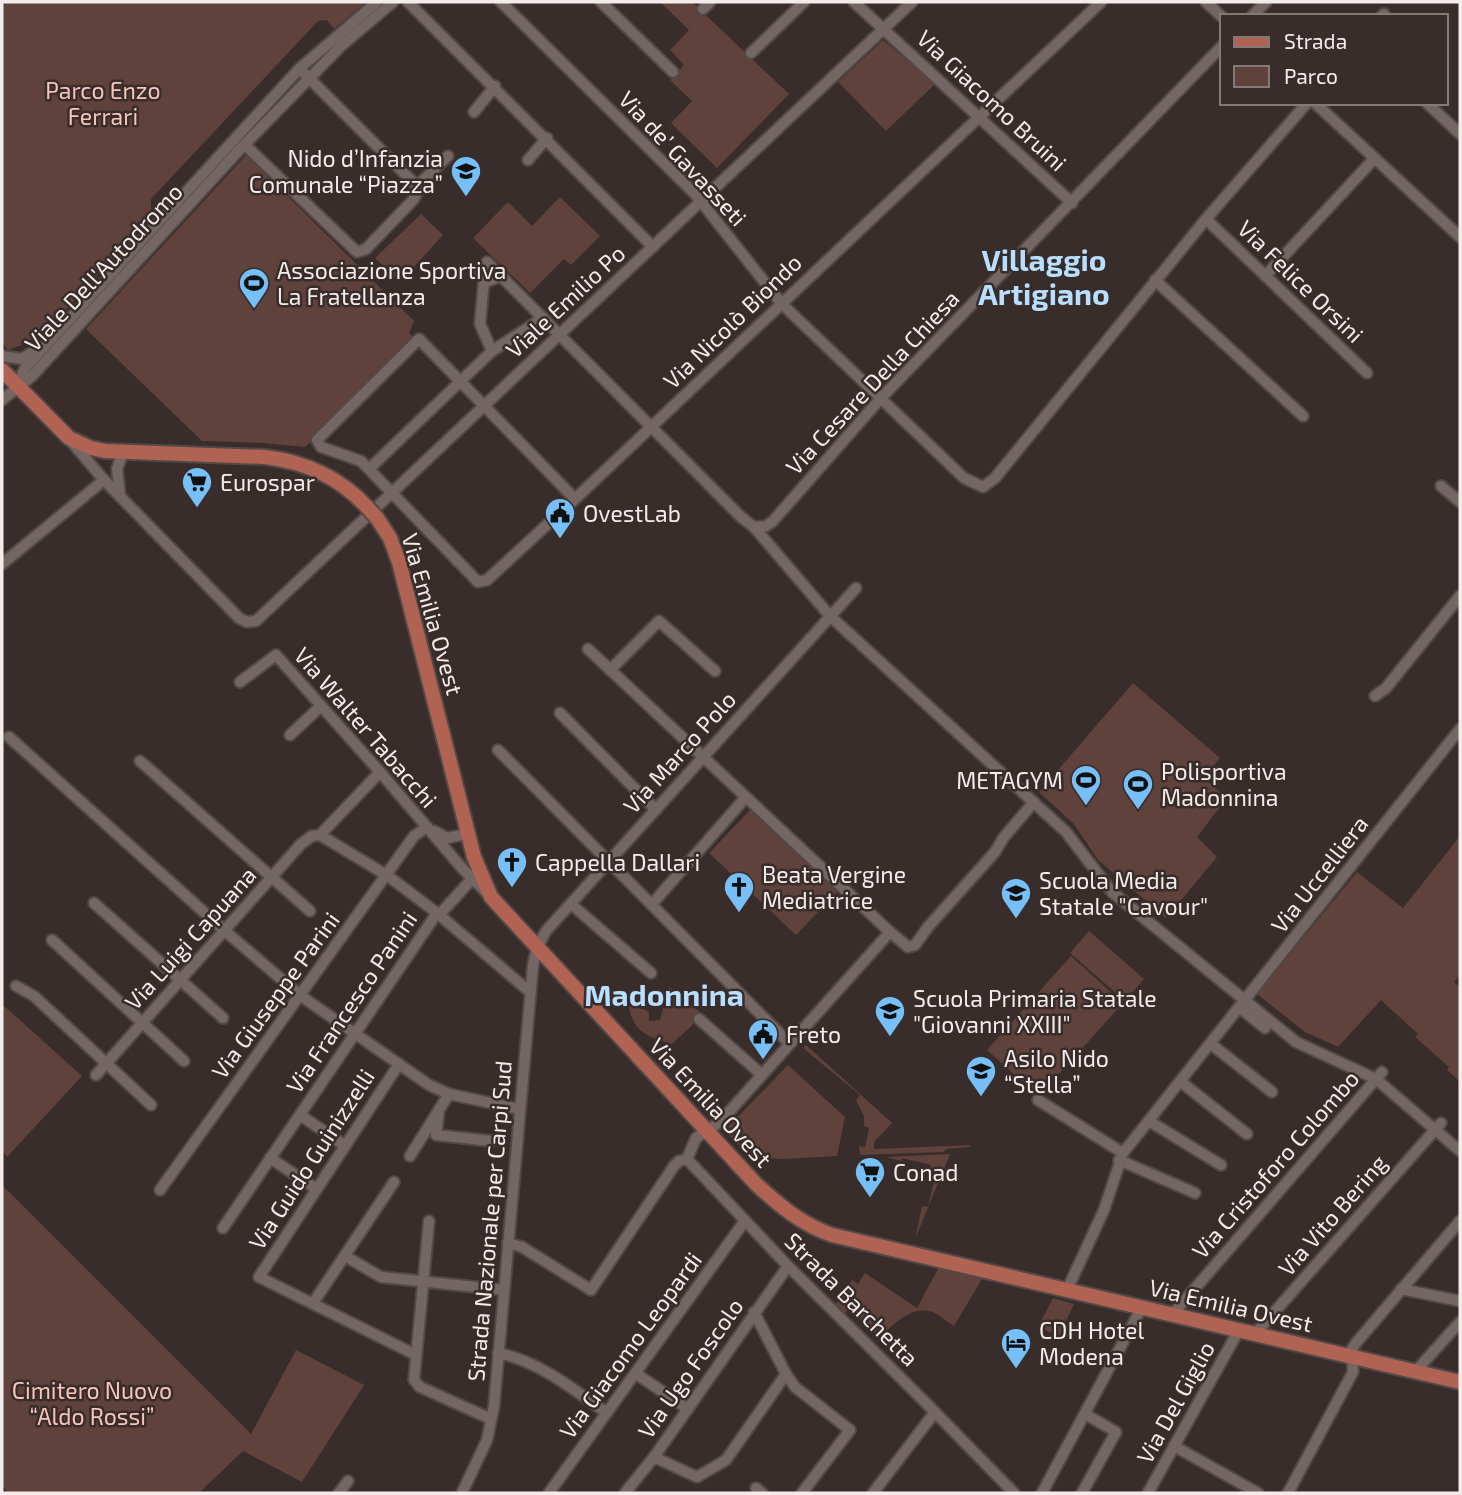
<svg xmlns="http://www.w3.org/2000/svg" width="1462" height="1495" font-family="'Exo 2',sans-serif">
<rect width="100%" height="100%" fill="#382d2a"/>
<g fill="#5f423b">
<polygon points="2,2 366,2 334,29 327,20 318,21 151,199 151,217 61,315 45,324 27,343 8,350 2,342"/>
<polygon points="660,2 692,2 789,94 717,168 671,123 692,101 670,80 684,65 670,50 689,30"/>
<polygon points="883,40 935,84 886,131 838,82"/>
<polygon points="246,155 414,321 409,333 417,341 305,447 262,443 202,441 86,329"/>
<polygon points="560,197 600,236 571,265 564,259 530,293 473,238 508,202 532,226"/>
<polygon points="421,214 443,235 400,282 375,258"/>
<polygon points="1133,683 1220,758 1203,778 1227,798 1197,837 1217,857 1166,918 1098,860 1074,824 1039,792"/>
<polygon points="750,810 837,892 796,935 709,853"/>
<polygon points="1460,836 1460,975 1454,982 1460,988 1460,1082 1447,1070 1449,1067 1415,1037 1418,1034 1381,1000 1338,1047 1305,1032 1257,994 1357,872 1403,908"/>
<polygon points="1089,931 1144,979 1125,1001 1070,953"/>
<polygon points="1071,956 1123,1003 1039,1096 987,1050"/>
<path d="M669,987L676,991L703,1015L672,1044C650,1038 632,1032 629,1006L646,1010L649,1013V1021L660,1020Z"/>
<polygon points="2,1004 82,1076 7,1157 2,1150"/>
<polygon points="806,1045 892,1123 874,1142 874,1149 971,1145 970,1147 947,1149 943,1152 860,1155 859,1146 865,1147 869,1128 864,1126 864,1116 856,1100 860,1095 803,1048"/>
<polygon points="788,1065 845,1117 837,1156 783,1159 750,1157 730,1136 729,1126"/>
<polygon points="950,1154 915,1239 922,1206 928,1207 936,1172 930,1171 931,1165 902,1158 901,1161 886,1157"/>
<polygon points="2,1185 251,1434 296,1350 364,1385 302,1482 243,1451 199,1493 9,1493 2,1486"/>
<path d="M939,1267L982,1279L954,1326C947,1322 938,1313 929,1311C909,1307 892,1326 879,1338L853,1312L857,1308L853,1304L845,1313L836,1304L852,1280L858,1284L865,1273L917,1308Z"/>
<polygon points="1053,1298 1074,1304 1059,1336 1038,1327"/>
</g>
<g fill="none" stroke-linecap="round" stroke-linejoin="round">
<g stroke="#524947" stroke-width="14">
<g id="minor">
<polyline points="408,2 653,247"/>
<polyline points="501,2 695,194 781,303 964,478 983,487 995,478 1206,219 1307,103"/>
<polyline points="601,2 673,72"/>
<polyline points="854,2 1072,203"/>
<polyline points="1206,2 1222,17"/>
<polyline points="703,9 710,2"/>
<polyline points="1252,16 1266,2"/>
<polyline points="1382,16 1384,14"/>
<polyline points="751,53 804,2"/>
<polyline points="304,73 417,186 448,156"/>
<polyline points="1315,103 1460,237"/>
<polyline points="1427,103 1460,134"/>
<polyline points="474,112 495,86"/>
<polyline points="245,145 357,252 366,249 413,200 417,193 417,186"/>
<polyline points="528,160 547,138"/>
<polyline points="1206,219 1367,373"/>
<polyline points="498,274 496,278 488,281 482,277 480,270 487,262 741,517 754,527 830,616 1066,832 1112,892 1296,1042 1376,1079 1460,1151"/>
<polyline points="1265,276 1374,159"/>
<polyline points="484,280 480,324 492,351"/>
<polyline points="1155,280 1303,416"/>
<polyline points="2,356 22,359 36,350"/>
<polyline points="17,386 25,368 299,69 377,2"/>
<polyline points="2,400 32,376 241,148 341,46 393,2"/>
<polyline points="70,440 104,480 239,618 247,622 256,621 912,2"/>
<polyline points="369,469 492,351 543,318"/>
<polyline points="1441,486 1460,502"/>
<polyline points="120,495 117,469 123,452"/>
<polyline points="575,499 419,339 317,440 321,447 361,461 478,582 487,580 575,499 1101,2"/>
<polyline points="754,527 766,526 773,521 881,398 1222,46"/>
<polyline points="2,564 104,480"/>
<polyline points="588,649 890,932 908,947 915,945 928,927 995,852 1004,837 1034,802"/>
<polyline points="610,670 659,621 715,671"/>
<polyline points="240,682 276,655 380,772 461,867 486,892"/>
<polyline points="1375,696 1386,688 1460,596"/>
<polyline points="560,713 656,810"/>
<polyline points="290,735 321,706"/>
<polyline points="9,737 225,931 301,996 429,1085 449,1094 519,1109"/>
<polyline points="498,750 789,1043"/>
<polyline points="140,761 310,911"/>
<polyline points="380,772 320,835 388,876 437,913 530,992"/>
<polyline points="434,831 447,838 467,834"/>
<polyline points="94,903 223,1018"/>
<polyline points="571,904 651,973"/>
<polyline points="652,904 746,797"/>
<polyline points="439,915 472,879"/>
<polyline points="890,932 720,1122 696,1138 687,1159 788,1266 925,1402 1014,1493"/>
<polyline points="52,940 184,1061"/>
<polyline points="16,986 34,996 151,1105"/>
<polyline points="1240,1008 1265,1028"/>
<polyline points="699,1019 762,1075"/>
<polyline points="1211,1044 1272,1092"/>
<polyline points="399,1064 259,1277 416,1355"/>
<polyline points="96,1075 301,844 312,836 320,835"/>
<polyline points="1181,1082 1247,1134"/>
<polyline points="1038,1100 1123,1153"/>
<polyline points="439,1110 436,1135 491,1141"/>
<polyline points="300,1115 344,1145"/>
<polyline points="1149,1121 1221,1165"/>
<polyline points="410,1156 449,1094"/>
<polyline points="270,1158 315,1188"/>
<polyline points="1119,1160 1195,1193"/>
<polyline points="160,1190 414,836 427,827"/>
<polyline points="429,1221 414,1380 420,1387 491,1419"/>
<polyline points="223,1228 437,913"/>
<polyline points="508,1243 522,1247 591,1290 674,1166 679,1161 687,1159"/>
<polyline points="345,1256 381,1277 504,1290"/>
<polyline points="1401,1289 1460,1301"/>
<polyline points="1067,1290 1104,1210 1123,1153 1460,729"/>
<polyline points="313,1303 394,1182"/>
<polyline points="754,1312 786,1374 795,1387 850,1430 802,1493"/>
<polyline points="1172,1315 1382,1072"/>
<polyline points="1255,1334 1441,1123"/>
<path d="M498,1353C539,1361 574,1390 607,1413"/>
<polyline points="1415,1372 1460,1322"/>
<polyline points="635,1373 688,1409"/>
<polyline points="1174,1446 1258,1493"/>
<polyline points="654,1457 697,1477 726,1460 786,1374"/>
<polyline points="756,1488 762,1493"/>
<polyline points="339,1493 348,1481"/>
<polyline points="462,1493 487,1440 494,1406 533,965 537,948 546,931 856,588"/>
<polyline points="549,1493 744,1222"/>
<polyline points="625,1493 654,1457 788,1266"/>
<polyline points="873,1493 935,1412"/>
<polyline points="1042,1493 1142,1307"/>
<polyline points="1082,1493 1116,1432 1085,1414"/>
<polyline points="1148,1493 1239,1330"/>
<polyline points="1288,1493 1353,1372 1352,1349 1356,1343 1460,1221"/>
</g>
</g>
<g stroke="#524947" stroke-width="18">
<g id="major">
<path d="M2,370L69,438L91,448L105,451L265,457C306,462 339,477 367,507"/>
<path d="M377,518L390,538L399,562L474,857L491,897L756,1184C780,1206 801,1224 832,1235L1460,1382"/>
</g>
</g>
<use href="#minor" stroke="#736663" stroke-width="10"/>
<use href="#major" stroke="#b06353" stroke-width="14"/>
<g stroke="#524947" stroke-width="18" stroke-linecap="butt">
<polyline id="major-bridge" points="367,507 377,518"/>
</g>
<use href="#major-bridge" stroke="#b06353" stroke-width="14"/>
</g>
<defs>
<g id="school-pin" transform="scale(1.575)"><path d="M0 17L-7.5 6A9.5 9.5 0 1 1 7.5 6Z" fill="#77bff7" stroke="#382d2a"/><path d="M0-5L7-2L0 1L-7-2ZM-4 1L0 2.5L4 1V4Q0 6-4 4Z" fill="#111"/></g>
<g id="stadium-pin" transform="scale(1.575)"><path d="M0 17L-7.5 6A9.5 9.5 0 1 1 7.5 6Z" fill="#77bff7" stroke="#382d2a"/><path d="M0-5a6.5 5 0 1 0 0 10a6.5 5 0 1 0 0-10ZM-3.5-1.8h7v3.6h-7Z" fill="#111"/></g>
<g id="supermarket-pin" transform="scale(1.575)"><path d="M0 17L-7.5 6A9.5 9.5 0 1 1 7.5 6Z" fill="#77bff7" stroke="#382d2a"/><path d="M-6-5.5h2.5l.6 2H6L4.5 2H-2.5L-4.4-4H-6ZM-1.5 3.2a1.3 1.3 0 1 0 .1 0ZM3 3.2a1.3 1.3 0 1 0 .1 0Z" fill="#111"/></g>
<g id="civic-pin" transform="scale(1.575)"><path d="M0 17L-7.5 6A9.5 9.5 0 1 1 7.5 6Z" fill="#77bff7" stroke="#382d2a"/><path d="M-.6-6.5H3V-4.5H.6V-3L4-1V1h2V6H-6V1h2V-1L-.6-3ZM-1.2 2.5V6h2.4V2.5Z" fill="#111"/></g>
<g id="church-pin" transform="scale(1.575)"><path d="M0 17L-7.5 6A9.5 9.5 0 1 1 7.5 6Z" fill="#77bff7" stroke="#382d2a"/><path d="M-1.2-6h2.4v3.5h3.3v2.4h-3.3V6h-2.4V-.1h-3.3v-2.4h3.3Z" fill="#111"/></g>
<g id="hotel-pin" transform="scale(1.575)"><path d="M0 17L-7.5 6A9.5 9.5 0 1 1 7.5 6Z" fill="#77bff7" stroke="#382d2a"/><path d="M-6-4.5h1.5V1H6V5H4.5V3h-9V5H-6ZM-4 0a1.8 1.8 0 1 1 3.6 0ZM.5 0V-2.5h3Q6-2.5 6 0Z" fill="#111"/></g>
</defs>
<g fill-rule="evenodd">
<use href="#school-pin" x="466" y="171"/>
<use href="#stadium-pin" x="254" y="283"/>
<use href="#supermarket-pin" x="197" y="482"/>
<use href="#civic-pin" x="560" y="513"/>
<use href="#stadium-pin" x="1086" y="780"/>
<use href="#stadium-pin" x="1138" y="784"/>
<use href="#church-pin" x="512" y="862"/>
<use href="#church-pin" x="739" y="887"/>
<use href="#school-pin" x="1016" y="893"/>
<use href="#school-pin" x="890" y="1011"/>
<use href="#civic-pin" x="763" y="1034"/>
<use href="#school-pin" x="981" y="1071"/>
<use href="#supermarket-pin" x="870" y="1172"/>
<use href="#hotel-pin" x="1016" y="1343"/>
</g>
<g text-anchor="middle" dominant-baseline="central" stroke-width="5" stroke-linejoin="round" paint-order="stroke">
<g font-size="23" fill="#f8c5ba" stroke="#382d2a">
<text x="103" y="90">Parco Enzo<tspan x="103" dy="26">Ferrari</tspan></text>
<text x="92" y="1390">Cimitero Nuovo<tspan x="92" dy="26">“Aldo Rossi”</tspan></text>
</g>
<g font-size="23" fill="#f4eceb" stroke="#382d2a">
<text transform="translate(992 100) rotate(43)">Via Giacomo Bruini</text>
<text transform="translate(683 158) rotate(47)">Via de’ Gavasseti</text>
<text transform="translate(103 267) rotate(-47)">Viale Dell'Autodromo</text>
<text transform="translate(1301 281) rotate(44)">Via Felice Orsini</text>
<text transform="translate(565 301) rotate(-43)">Viale Emilio Po</text>
<text transform="translate(732 321) rotate(-44)">Via Nicolò Biondo</text>
<text transform="translate(872 382) rotate(-47)">Via Cesare Della Chiesa</text>
<text transform="translate(433 614) rotate(74)">Via Emilia Ovest</text>
<text transform="translate(366 727) rotate(49)">Via Walter Tabacchi</text>
<text transform="translate(679 752) rotate(-48)">Via Marco Polo</text>
<text transform="translate(1319 874) rotate(-52)">Via Uccelliera</text>
<text transform="translate(190 938) rotate(-48)">Via Luigi Capuana</text>
<text transform="translate(275 995) rotate(-54)">Via Giuseppe Parini</text>
<text transform="translate(351 1002) rotate(-56)">Via Francesco Panini</text>
<text transform="translate(711 1102) rotate(47)">Via Emilia Ovest</text>
<text transform="translate(311 1159) rotate(-57)">Via Guido Guinizzelli</text>
<text transform="translate(1275 1164) rotate(-49)">Via Cristoforo Colombo</text>
<text transform="translate(1332 1215) rotate(-49)">Via Vito Bering</text>
<text transform="translate(489 1221) rotate(-85)">Strada Nazionale per Carpi Sud</text>
<text transform="translate(852 1299) rotate(45)">Strada Barchetta</text>
<text transform="translate(1231 1305) rotate(13)">Via Emilia Ovest</text>
<text transform="translate(630 1345) rotate(-54)">Via Giacomo Leopardi</text>
<text transform="translate(690 1368) rotate(-55)">Via Ugo Foscolo</text>
<text transform="translate(1175 1402) rotate(-61)">Via Del Giglio</text>
</g>
<g font-size="23" fill="#f4eceb" stroke="#382d2a" text-anchor="start">
<text x="443" y="158" text-anchor="end">Nido d’Infanzia<tspan x="443" dy="26">Comunale “Piazza”</tspan></text>
<text x="277" y="270">Associazione Sportiva<tspan x="277" dy="26">La Fratellanza</tspan></text>
<text x="220" y="482">Eurospar</text>
<text x="583" y="513">OvestLab</text>
<text x="1161" y="771">Polisportiva<tspan x="1161" dy="26">Madonnina</tspan></text>
<text x="1063" y="780" text-anchor="end">METAGYM</text>
<text x="535" y="862">Cappella Dallari</text>
<text x="762" y="874">Beata Vergine<tspan x="762" dy="26">Mediatrice</tspan></text>
<text x="1039" y="880">Scuola Media<tspan x="1039" dy="26">Statale "Cavour"</tspan></text>
<text x="913" y="998">Scuola Primaria Statale<tspan x="913" dy="26">"Giovanni XXIII"</tspan></text>
<text x="786" y="1034">Freto</text>
<text x="1004" y="1058">Asilo Nido<tspan x="1004" dy="26">“Stella”</tspan></text>
<text x="893" y="1172">Conad</text>
<text x="1039" y="1330">CDH Hotel<tspan x="1039" dy="26">Modena</tspan></text>
</g>
<g font-size="30" font-weight="bold" fill="#b8dfff" stroke="#382d2a">
<text x="1044" y="259">Villaggio<tspan x="1044" dy="34">Artigiano</tspan></text>
<text x="664" y="994">Madonnina</text>
</g>
</g>
<rect width="1462" height="1495" fill="none" stroke="#f4eceb" stroke-width="7"/>
<rect x="1220" y="14" width="228" height="91" fill="#382d2a" stroke="#837977" stroke-width="2"/>
<rect x="1234" y="37" width="35" height="10" fill="#b06353" stroke="#837977" stroke-width="2"/>
<text x="1284" y="49" font-size="21" fill="#f4eceb">Strada</text>
<rect x="1234" y="66" width="35" height="21" fill="#5f423b" stroke="#837977" stroke-width="2"/>
<text x="1284" y="84" font-size="21" fill="#f4eceb">Parco</text>
</svg>
